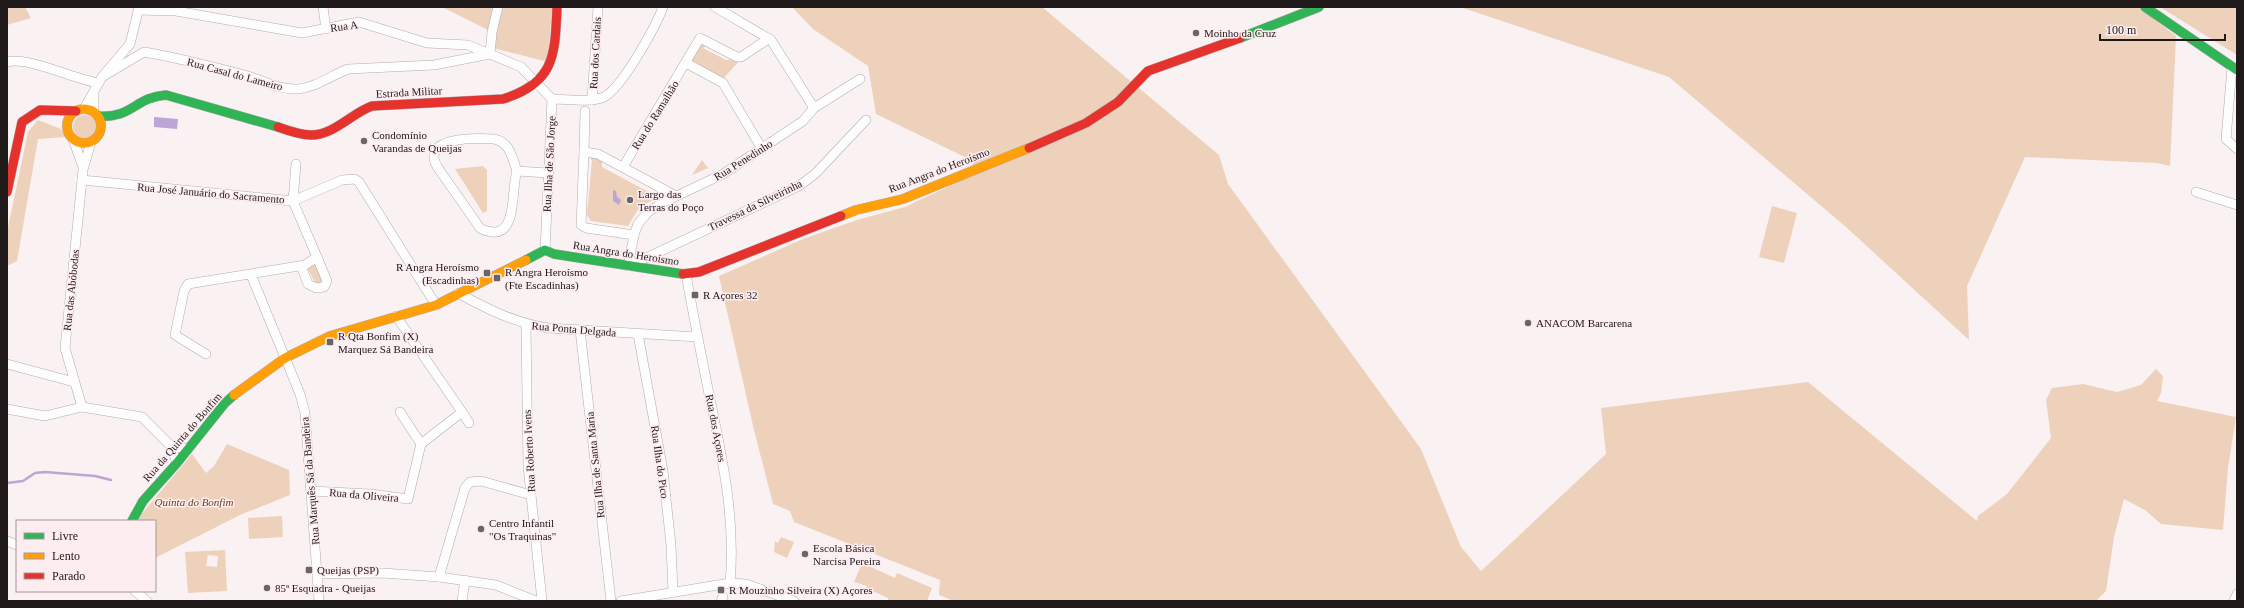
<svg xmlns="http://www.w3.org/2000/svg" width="2244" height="608" font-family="'Times New Roman',serif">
<rect width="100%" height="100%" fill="#faf1f3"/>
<g fill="#edd1ba" fill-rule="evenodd">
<polygon points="7,7 25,7 31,18 7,25"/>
<polygon points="442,7 552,7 548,62 489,47 492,32"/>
<polygon points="792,7 1042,7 1219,155 1228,184 1421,449 1461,547 1481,571 1606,454 1601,408 1808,382 1977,521 1978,516 2007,494 2051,438 2046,400 2052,388 2083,384 2117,392 2141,385 2156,369 2163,376 2161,393 2157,401 2236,417 2228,468 2223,530 2161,524 2145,510 2124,499 2114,537 2106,591 2096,601 954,601 939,595 940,580 794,522 790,511 773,504 754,430 719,276 803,239 857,220 905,207 973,175 973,161 876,114 868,66 813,29"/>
<polygon points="1460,7 2138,7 2176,36 2170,166 2157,163 2025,157 1967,286 1969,340 1846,227 1669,77"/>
<polygon points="2160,7 2237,7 2237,55"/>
<polygon points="700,43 708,45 703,48 726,60 734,59 740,60 723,79 692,60"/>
<circle cx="85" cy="127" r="12"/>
<polygon points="38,120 61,129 66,137 38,139 17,261 7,266 7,232 28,132"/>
<polygon points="593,156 602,160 602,167 658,197 639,208 628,226 591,221 587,215 592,160 590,159"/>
<polygon points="702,160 708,168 692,175"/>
<polygon points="483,166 487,170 487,211 483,213 455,169"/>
<polygon points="1772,206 1797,213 1784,263 1759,257"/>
<polygon points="316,263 324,279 321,283 316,284 307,268"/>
<polygon points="227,444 289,470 290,495 240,515 155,558 155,521 138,521 141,515 192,454 206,473 214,466"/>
<polygon points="282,516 283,537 249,539 248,518"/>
<polygon points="781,537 794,542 787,558 774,552 775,541 778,543"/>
<path d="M225,550L227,591L188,593L185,552ZM208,555L218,556L217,567L206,566Z"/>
<polygon points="862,563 895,578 897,573 932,588 927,601 888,601 888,598 866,588 867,586 854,582"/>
</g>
<g fill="#bda5d5">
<polygon points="154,117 178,119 177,129 154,127"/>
<polygon points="613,190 616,191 617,197 621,200 619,205 613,201"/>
</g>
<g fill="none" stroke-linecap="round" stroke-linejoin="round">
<polyline stroke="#bda5d5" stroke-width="2.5" points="7,483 23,481 35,473 45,472 95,476 111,480"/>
<g stroke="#b2acad" stroke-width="10">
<g id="street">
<polyline points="323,7 326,29"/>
<polyline points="715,7 771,40 814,108"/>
<polyline points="139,10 176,11 302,33 359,22 427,43 468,45 521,67 552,99 545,250"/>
<path d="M7,62C27,56 74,79 98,83"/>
<polyline points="686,63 723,83 762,149"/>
<polyline points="2232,67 2226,139 2237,149"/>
<path d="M102,77L144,52C179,58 214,67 248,76C264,81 280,90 298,89C317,87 330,76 348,69L434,65L490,54L492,32L498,7"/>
<path d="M552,99C568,99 589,103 604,97C622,88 656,26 663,7"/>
<polyline points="592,100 598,7"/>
<polyline points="84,109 102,77 130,44 139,7"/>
<polyline points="94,111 94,94"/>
<polyline points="73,139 83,167"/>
<path d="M494,139C510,142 512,157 517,171C511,186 518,235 492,232C487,231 484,231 480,228L438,168C418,136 477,138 494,139Z"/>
<polyline points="584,152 585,111"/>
<polyline points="623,167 700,38 737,57 741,57 768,39"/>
<polyline points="517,171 548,173"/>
<polyline points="82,180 293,201 342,180 355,179 359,182 436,305"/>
<polyline points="2196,192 2237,205"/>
<polyline points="634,235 586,228 581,225 584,152 598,154 676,196"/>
<polyline points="301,266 308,284 316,288 324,287 327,281 317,257"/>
<polyline points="628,266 634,235 638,224 648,212 664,202 723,174 803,121 814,108 860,79"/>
<polyline points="629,266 799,186 815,174 866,120"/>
<path d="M686,274C693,314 701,354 709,394C722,456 736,519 730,583"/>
<polyline points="251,275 300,394 305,413 319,601"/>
<path d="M458,293C487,309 515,323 548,328L697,337"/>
<polyline points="526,325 528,466 542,601"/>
<polyline points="580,330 611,601"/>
<polyline points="638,334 663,471 671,545 673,592"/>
<polyline points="206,354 175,335 184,291 188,284 305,265 317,257 293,201 296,164"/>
<polyline points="7,364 74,382"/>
<polyline points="82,407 65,348 83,170 91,142"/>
<polyline points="7,409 45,416 82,407 142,417 171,446"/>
<polyline points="400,412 421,444"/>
<polyline points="462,412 469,423"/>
<polyline points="177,463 171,446 188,449"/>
<polyline points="311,491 371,494 408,499 421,444 462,412 396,316"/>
<polyline points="7,541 17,545"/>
<polyline points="318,574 383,573 439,577 496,585 536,601"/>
<polyline points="439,577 465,488 470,482 481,481 531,495"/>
<polyline points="135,591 147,601"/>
<polyline points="462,601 465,580"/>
<polyline points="621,601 730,583 746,584 794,601"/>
<polyline points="721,601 723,597"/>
<polyline points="2234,601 2237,594"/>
</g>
</g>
<g stroke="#b2acad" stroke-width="10">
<g id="fast">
<polyline points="2145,7 2237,70"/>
<polyline points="1240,38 1319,7"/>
<path d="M98,116C132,119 135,97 166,95L278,127"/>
<polyline points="526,260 545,250 554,254 683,274"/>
<polyline points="132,521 143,501 177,463 225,403 234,395"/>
</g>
</g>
<g stroke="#b2acad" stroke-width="10">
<g id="slow">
<circle cx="84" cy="126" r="17"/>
<polyline points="841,216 856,210 903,199 1029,148"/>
<polyline points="234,395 285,358 330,336 436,305 526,260"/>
</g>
</g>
<g stroke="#b2acad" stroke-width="10">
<g id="jam">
<path d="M278,127C289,131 300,135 311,135C334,135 352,113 372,106L503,99C555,83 555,55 557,7"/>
<polyline points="1029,148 1086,123 1118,102 1148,71 1240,38"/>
<polyline points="7,192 22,122 40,110 76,111"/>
<polyline points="683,274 699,272 841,216"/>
</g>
</g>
<use href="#street" stroke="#fefdfd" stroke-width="9"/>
<use href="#fast" stroke="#30b455" stroke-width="9"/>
<use href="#slow" stroke="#ff9f0a" stroke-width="9"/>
<use href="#jam" stroke="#e5322d" stroke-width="9"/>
</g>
<g fill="#6c6566" stroke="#feedf0" stroke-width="1.5">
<circle cx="1196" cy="33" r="4"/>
<circle cx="364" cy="141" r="4"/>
<circle cx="630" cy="200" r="4"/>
<rect x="483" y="269" width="8" height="8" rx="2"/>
<rect x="493" y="274" width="8" height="8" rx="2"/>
<rect x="691" y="291" width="8" height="8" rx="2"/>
<circle cx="1528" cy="323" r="4"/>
<rect x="326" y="338" width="8" height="8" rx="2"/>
<circle cx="481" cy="529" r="4"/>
<circle cx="805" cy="554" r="4"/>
<rect x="305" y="566" width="8" height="8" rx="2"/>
<circle cx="267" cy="588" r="4"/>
<rect x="717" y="586" width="8" height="8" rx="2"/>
</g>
<g text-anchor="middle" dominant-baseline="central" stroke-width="3" stroke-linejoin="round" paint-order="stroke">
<g font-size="11" fill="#1f191a" stroke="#feedf0">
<text transform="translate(344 26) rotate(-8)">Rua A</text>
<text transform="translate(595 53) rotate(-87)">Rua dos Cardais</text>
<text transform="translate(235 74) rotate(15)">Rua Casal do Lameiro</text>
<text transform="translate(409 92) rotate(-3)">Estrada Militar</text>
<text transform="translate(655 115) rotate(-58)">Rua do Ramalhão</text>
<text transform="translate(743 160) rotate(-32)">Rua Penedinho</text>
<text transform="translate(549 164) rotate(-87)">Rua Ilha de São Jorge</text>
<text transform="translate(939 170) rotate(-21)">Rua Angra do Heroísmo</text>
<text transform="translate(211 193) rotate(5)">Rua José Januário do Sacramento</text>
<text transform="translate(755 205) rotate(-26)">Travessa da Silveirinha</text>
<text transform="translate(626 253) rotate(9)">Rua Angra do Heroísmo</text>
<text transform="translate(71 290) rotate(-84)">Rua das Abóbodas</text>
<text transform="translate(574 329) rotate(5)">Rua Ponta Delgada</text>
<text transform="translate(716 428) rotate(79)">Rua dos Açores</text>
<text transform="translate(182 437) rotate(-49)">Rua da Quinta do Bonfim</text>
<text transform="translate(529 451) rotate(-93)">Rua Roberto Ivens</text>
<text transform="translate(660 462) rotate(82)">Rua Ilha do Pico</text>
<text transform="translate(595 465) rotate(-96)">Rua Ilha de Santa Maria</text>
<text transform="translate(310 481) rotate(-95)">Rua Marquês Sá da Bandeira</text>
<text transform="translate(364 495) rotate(5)">Rua da Oliveira</text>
</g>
<g font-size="11" fill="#1f191a" stroke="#feedf0" text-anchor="start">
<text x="1204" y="33">Moinho da Cruz</text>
<text x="372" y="135">Condomínio<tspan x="372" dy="13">Varandas de Queijas</tspan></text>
<text x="638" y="194">Largo das<tspan x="638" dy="13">Terras do Poço</tspan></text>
<text x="479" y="267" text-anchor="end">R Angra Heroísmo<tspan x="479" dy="13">(Escadinhas)</tspan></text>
<text x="505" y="272">R Angra Heroísmo<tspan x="505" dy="13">(Fte Escadinhas)</tspan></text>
<text x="703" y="295">R Açores 32</text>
<text x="1536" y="323">ANACOM Barcarena</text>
<text x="338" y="336">R Qta Bonfim (X)<tspan x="338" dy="13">Marquez Sá Bandeira</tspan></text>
<text x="489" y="523">Centro Infantil<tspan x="489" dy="13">"Os Traquinas"</tspan></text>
<text x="813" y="548">Escola Básica<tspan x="813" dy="13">Narcisa Pereira</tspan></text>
<text x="317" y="570">Queijas (PSP)</text>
<text x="275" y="588">85ª Esquadra - Queijas</text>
<text x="729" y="590">R Mouzinho Silveira (X) Açores</text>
</g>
<g font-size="11" font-style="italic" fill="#6b4316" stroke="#feedf0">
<text x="194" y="502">Quinta do Bonfim</text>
</g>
</g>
<rect width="2244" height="608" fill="none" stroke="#1f191a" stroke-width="16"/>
<rect x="16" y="520" width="140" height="72" fill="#feedf0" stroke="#a5989a"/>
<rect x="24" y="533" width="20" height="6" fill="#30b455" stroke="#a5989a"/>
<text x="52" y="540" font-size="12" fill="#1f191a">Livre</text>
<rect x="24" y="553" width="20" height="6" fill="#ff9f0a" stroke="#a5989a"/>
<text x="52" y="560" font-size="12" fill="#1f191a">Lento</text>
<rect x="24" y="573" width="20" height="6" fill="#e5322d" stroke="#a5989a"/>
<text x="52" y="580" font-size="12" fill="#1f191a">Parado</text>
<path d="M2100 34v6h125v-6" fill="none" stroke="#1f191a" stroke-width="2"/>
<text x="2106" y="34" font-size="12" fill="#1f191a" stroke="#feedf0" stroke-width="3" paint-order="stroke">100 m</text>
</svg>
